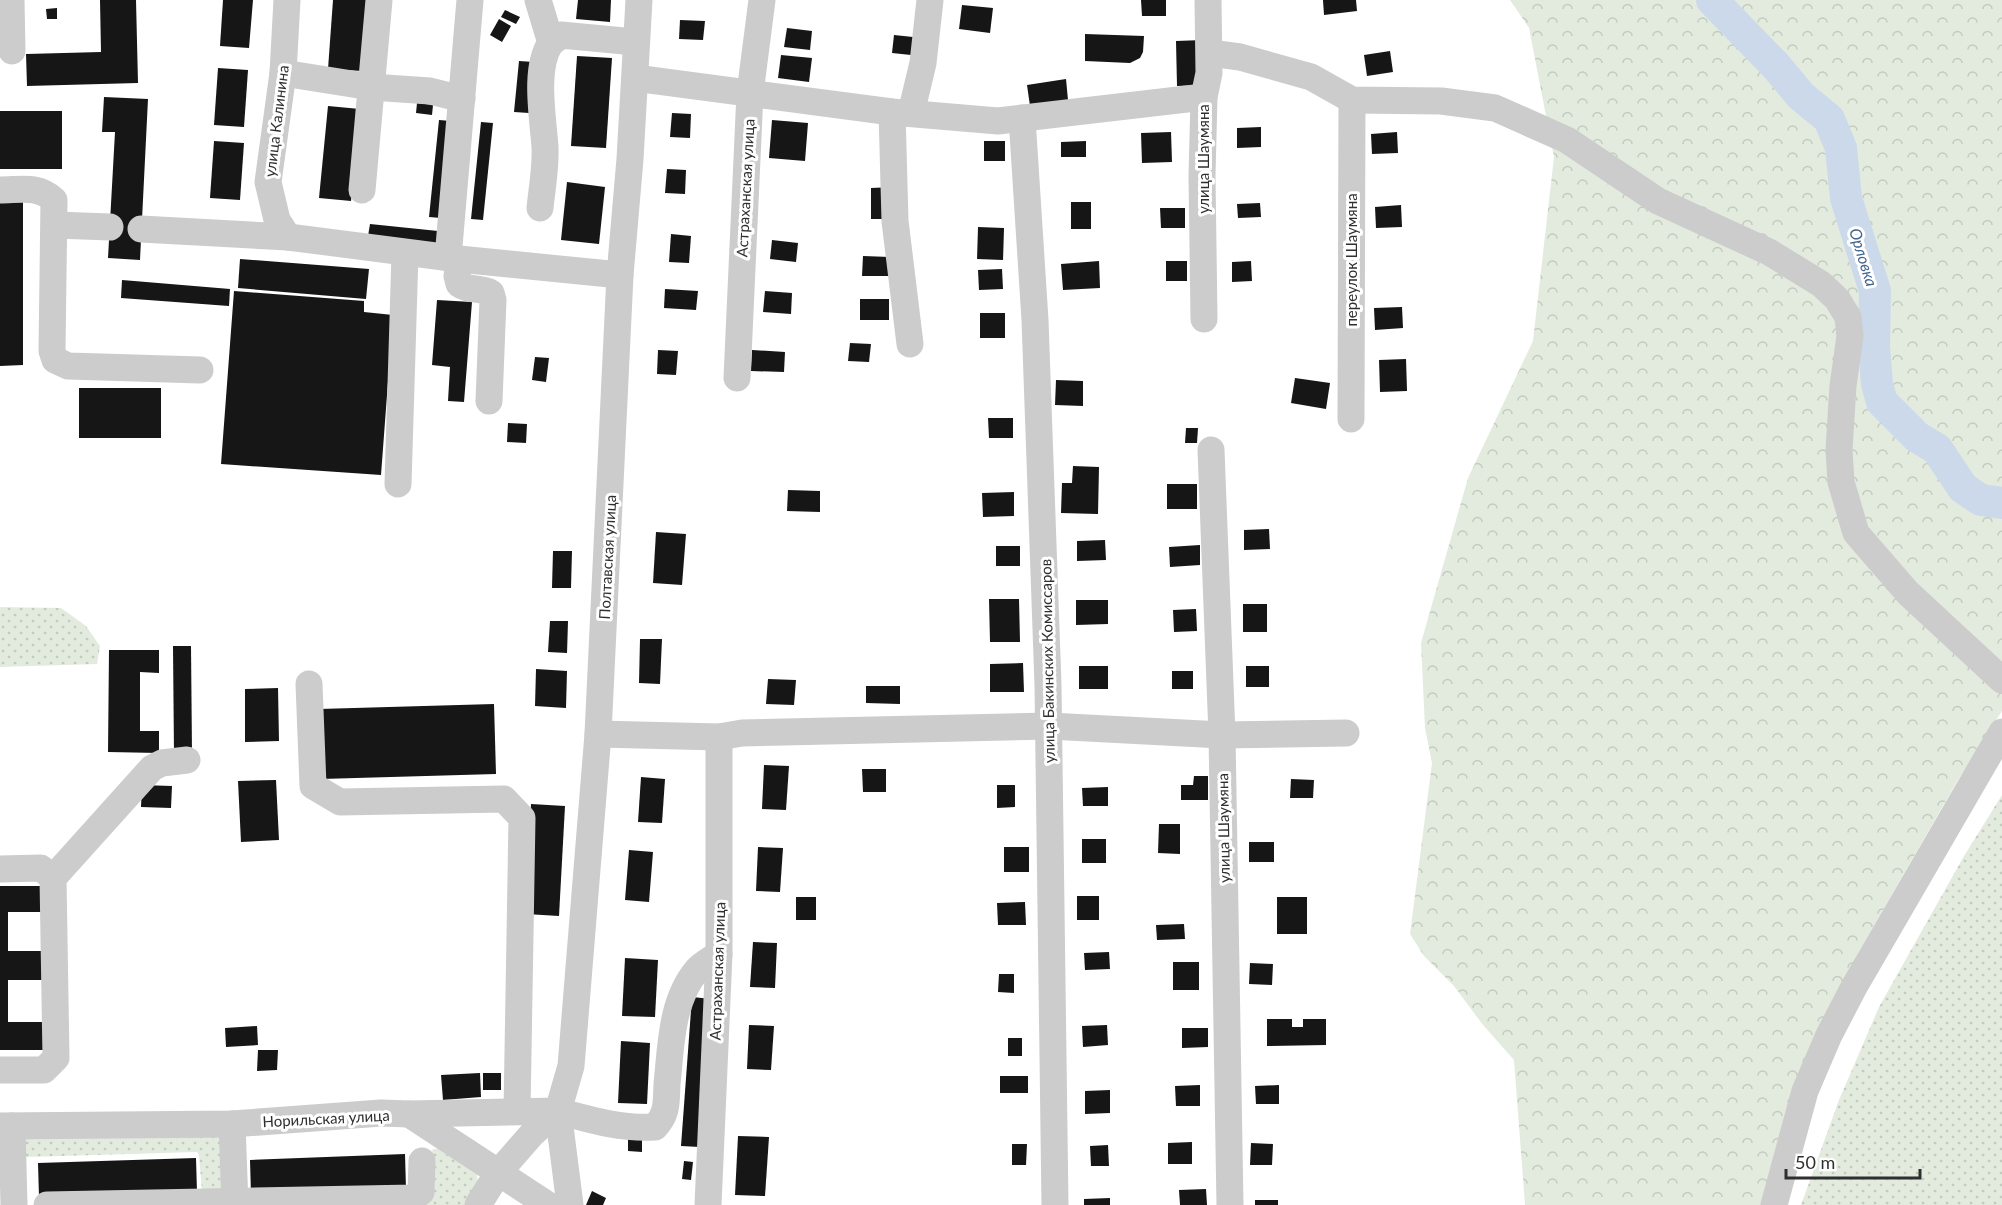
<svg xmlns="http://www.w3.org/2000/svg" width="2002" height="1205" font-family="Lato,sans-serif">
<defs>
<pattern id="grass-dots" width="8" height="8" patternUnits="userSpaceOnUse" patternTransform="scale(1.5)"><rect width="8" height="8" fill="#e3ebde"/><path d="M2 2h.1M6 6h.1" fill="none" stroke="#c3cabf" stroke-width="1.8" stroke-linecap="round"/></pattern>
<pattern id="forest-crowns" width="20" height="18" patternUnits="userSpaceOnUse" patternTransform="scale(1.5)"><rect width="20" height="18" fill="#e3ebde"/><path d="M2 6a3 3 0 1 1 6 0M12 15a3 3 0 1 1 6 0" fill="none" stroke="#c3cabf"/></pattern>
</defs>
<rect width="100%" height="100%" fill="#fff"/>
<g fill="url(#grass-dots)">
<polygon points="0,607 61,608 86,626 100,646 97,664 0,667"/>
<polygon points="2002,795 2002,1205 1801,1205 1839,1100 1879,1007 1964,856"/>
<polygon points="222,1131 227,1192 202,1192 199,1155 197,1152 27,1157 24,1155 25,1139"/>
<polygon points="433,1149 438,1149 477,1174 478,1184 466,1205 418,1205"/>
</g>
<polygon fill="url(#forest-crowns)" points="1510,0 2002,0 2002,711 1958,780 1857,955 1767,1205 1525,1205 1514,1060 1483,1025 1454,986 1424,956 1410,934 1432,763 1425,728 1421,643 1468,478 1533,341 1554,157 1529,28"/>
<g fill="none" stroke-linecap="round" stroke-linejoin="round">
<polyline stroke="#ccd9ea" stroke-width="32" points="1712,0 1776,66 1801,96 1829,119 1841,148 1846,198 1875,291 1874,346 1877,384 1882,402 1917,437 1937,449 1963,488 1981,500 2002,503"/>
</g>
<g fill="#161616">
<polygon points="100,0 136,0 138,83 27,86 26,54 101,52"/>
<polygon points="223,0 253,0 249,48 220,46"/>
<polygon points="333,0 367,0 362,71 328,69"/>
<polygon points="578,0 611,0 610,22 576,19"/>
<polygon points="1141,0 1166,0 1166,16 1142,16"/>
<polygon points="1323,0 1356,0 1357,11 1324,15"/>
<polygon points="962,5 993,8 990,33 959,29"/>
<polygon points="57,8 57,19 47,19 46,9"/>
<polygon points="505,10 520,17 516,24 501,17"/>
<polygon points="499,19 511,26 502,42 490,35"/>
<polygon points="680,20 705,21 703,40 679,39"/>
<polygon points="787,28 812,31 810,50 784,47"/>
<polygon points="1085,34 1144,36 1143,52 1140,58 1130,63 1085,61"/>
<polygon points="894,35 913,37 911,55 892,53"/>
<polygon points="1203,40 1203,85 1177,86 1176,41"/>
<polygon points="1390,51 1393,72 1367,76 1364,55"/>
<polygon points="781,55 812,58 809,82 778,78"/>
<polygon points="577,56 612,58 606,148 571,146"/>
<polygon points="519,61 534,62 529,113 514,112"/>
<polygon points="218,68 248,70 244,127 214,125"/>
<polygon points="1066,79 1068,100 1030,106 1027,85"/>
<polygon points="104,97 148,99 140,260 108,258 115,132 102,132"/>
<polygon points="417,103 433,105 432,115 416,113"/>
<polygon points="328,106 360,109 351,201 319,198"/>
<rect x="0" y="111" width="62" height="58"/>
<polygon points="672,113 691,114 690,138 670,137"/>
<polygon points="439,120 451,121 441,218 429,217"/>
<polygon points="772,120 808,123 805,161 769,158"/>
<polygon points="481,122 493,123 483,220 471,219"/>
<polygon points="1261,127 1261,147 1237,148 1237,128"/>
<polygon points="1171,132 1172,162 1142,163 1141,133"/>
<polygon points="1397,132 1398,153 1372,154 1371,134"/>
<polygon points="214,141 244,143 240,200 210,198"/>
<rect x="984" y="141" width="21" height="20"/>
<polygon points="1086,141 1086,157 1061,157 1061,142"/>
<polygon points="667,169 686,170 685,194 665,193"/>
<polygon points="567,182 605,187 599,244 561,240"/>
<polygon points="893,187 893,219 871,219 871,188"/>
<polygon points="0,202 23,202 23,365 0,366"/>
<rect x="1071" y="202" width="20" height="27"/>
<polygon points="1260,203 1261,217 1238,218 1237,204"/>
<polygon points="1401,205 1402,227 1376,228 1375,207"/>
<polygon points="1160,208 1185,208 1185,228 1161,228"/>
<polygon points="370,224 438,231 437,244 368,236"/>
<polygon points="978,227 1004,228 1003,260 977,259"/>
<polygon points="671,234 691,236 689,263 669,262"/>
<polygon points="772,240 798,243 796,262 770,259"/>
<polygon points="863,256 890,257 890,276 862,276"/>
<polygon points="240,259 369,269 366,299 238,288"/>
<polygon points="1099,261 1100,288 1063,290 1061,264"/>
<rect x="1166" y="261" width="21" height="20"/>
<polygon points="1251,261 1252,281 1232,282 1232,262"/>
<polygon points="1002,269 1003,289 979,290 978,270"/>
<polygon points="122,280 230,289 229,306 121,298"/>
<polygon points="665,289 698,291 696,310 664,308"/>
<polygon points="234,291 364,301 364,312 393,315 381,475 221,464"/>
<polygon points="765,291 792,293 791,314 763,312"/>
<rect x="860" y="299" width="29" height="21"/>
<polygon points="437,300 472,302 464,402 448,401 450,367 432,365"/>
<polygon points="1402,307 1403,328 1375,330 1374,308"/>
<rect x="980" y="313" width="25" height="25"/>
<polygon points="850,343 871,344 869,362 848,361"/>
<polygon points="658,350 678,351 676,375 657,374"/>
<polygon points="752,350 785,352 784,372 751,371"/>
<polygon points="535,357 549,358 546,382 532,380"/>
<polygon points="1406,359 1407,391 1380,392 1379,360"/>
<polygon points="1295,378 1330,383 1326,409 1291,403"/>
<polygon points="1056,380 1083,381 1083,406 1055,405"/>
<rect x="79" y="388" width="82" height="50"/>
<polygon points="988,418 1013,418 1013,438 989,438"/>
<polygon points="508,423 527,424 526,443 507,442"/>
<polygon points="1186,428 1198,428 1197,443 1185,443"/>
<polygon points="1073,466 1099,467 1098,514 1061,513 1062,483 1072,483"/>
<rect x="1167" y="484" width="30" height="25"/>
<polygon points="788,490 820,491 820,512 787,511"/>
<polygon points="1014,492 1014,516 983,517 982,493"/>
<polygon points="1269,529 1270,549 1244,550 1244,530"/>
<polygon points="656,532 686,534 682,585 653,583"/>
<polygon points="1105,540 1106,560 1077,561 1077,541"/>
<polygon points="1200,545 1200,565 1170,567 1169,547"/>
<rect x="996" y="546" width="24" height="20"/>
<polygon points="553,551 572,551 571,588 552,588"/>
<polygon points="989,599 1019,599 1020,642 990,642"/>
<polygon points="1076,600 1108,600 1108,624 1076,625"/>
<rect x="1243" y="604" width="24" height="28"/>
<polygon points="1196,609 1197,631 1174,632 1173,610"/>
<polygon points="550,621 568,621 567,653 548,652"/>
<polygon points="640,639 662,639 660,684 639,683"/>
<polygon points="173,646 191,646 192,754 174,755"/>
<polygon points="109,650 159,650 159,673 140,672 140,731 159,731 159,753 108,752"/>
<polygon points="1023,663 1024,692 990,692 990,664"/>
<rect x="1079" y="666" width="29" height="23"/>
<rect x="1246" y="666" width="23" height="21"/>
<polygon points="536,669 567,671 566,708 535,706"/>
<rect x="1172" y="671" width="21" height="18"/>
<polygon points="768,679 796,680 794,705 766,704"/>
<polygon points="866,686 900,686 900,704 866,703"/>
<polygon points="278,688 279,741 245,742 245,689"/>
<polygon points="494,704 496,774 321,779 319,709"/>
<polygon points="764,765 789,766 786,810 762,809"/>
<polygon points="862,769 886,769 886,792 863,792"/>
<polygon points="1194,776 1208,776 1208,800 1181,800 1181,785 1193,785"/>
<polygon points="641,777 665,779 662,823 638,822"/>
<polygon points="1291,779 1314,780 1313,798 1290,798"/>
<polygon points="276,780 279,840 241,842 238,781"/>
<polygon points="142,785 172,786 171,808 141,807"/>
<polygon points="997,785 1015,785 1015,807 997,808"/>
<polygon points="1108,787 1108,806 1083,806 1082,788"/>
<polygon points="531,804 565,806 559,916 526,914"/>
<polygon points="1159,824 1180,824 1180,854 1158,853"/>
<rect x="1082" y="839" width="24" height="24"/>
<rect x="1249" y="842" width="25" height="20"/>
<polygon points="758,847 783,848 780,892 756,891"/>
<rect x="1004" y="847" width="25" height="25"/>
<polygon points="629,850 653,852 649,902 625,900"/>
<polygon points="0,886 45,886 45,912 8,912 8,951 46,951 46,980 8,980 8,1022 47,1022 47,1050 0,1050"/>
<rect x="1077" y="896" width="22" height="24"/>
<rect x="796" y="897" width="20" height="23"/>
<rect x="1277" y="897" width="30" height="37"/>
<polygon points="1025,902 1026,925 998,925 997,903"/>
<polygon points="1184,924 1185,939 1157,940 1156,925"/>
<polygon points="753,942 777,943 775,988 750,987"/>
<polygon points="1109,952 1110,969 1085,970 1084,953"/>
<polygon points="625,958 658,960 655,1017 622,1016"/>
<rect x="1173" y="962" width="26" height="28"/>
<polygon points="1250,963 1273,964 1272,985 1249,984"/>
<polygon points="999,974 1014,974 1014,993 998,992"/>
<polygon points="692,997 712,999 700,1147 681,1146"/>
<polygon points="1267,1019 1292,1019 1292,1027 1303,1027 1303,1019 1326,1019 1326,1045 1267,1046"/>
<polygon points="749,1025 774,1026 771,1070 747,1069"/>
<polygon points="1107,1025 1108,1045 1083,1047 1082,1026"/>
<polygon points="257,1026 258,1045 226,1047 225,1028"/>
<polygon points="1182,1028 1208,1028 1208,1047 1182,1048"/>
<rect x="1008" y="1038" width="14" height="18"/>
<polygon points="621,1041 650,1043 647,1104 618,1103"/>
<polygon points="258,1050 278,1050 277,1070 257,1071"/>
<polygon points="480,1073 481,1097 443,1100 441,1075"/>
<rect x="483" y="1073" width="18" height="17"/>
<rect x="1000" y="1076" width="28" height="17"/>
<polygon points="1200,1085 1200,1106 1176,1106 1175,1086"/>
<polygon points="1279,1085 1279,1104 1256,1104 1255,1086"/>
<polygon points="1110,1090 1110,1113 1085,1114 1085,1091"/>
<polygon points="738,1136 769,1137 765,1196 735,1195"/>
<polygon points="628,1139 642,1139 642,1152 628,1151"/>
<polygon points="1192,1142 1192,1164 1168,1164 1168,1143"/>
<polygon points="1251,1143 1273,1144 1272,1165 1250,1165"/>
<polygon points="1012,1144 1027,1144 1026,1165 1012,1165"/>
<polygon points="1108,1145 1109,1166 1091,1166 1090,1146"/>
<polygon points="405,1154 406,1189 251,1195 250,1160"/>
<polygon points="196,1158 197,1192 39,1197 38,1163"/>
<polygon points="684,1161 693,1162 691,1180 682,1179"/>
<polygon points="1206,1189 1207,1205 1180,1205 1179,1190"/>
<polygon points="592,1191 606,1198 603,1205 586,1205"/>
<polygon points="1110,1198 1110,1205 1084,1205 1084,1199"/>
<rect x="1255" y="1200" width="23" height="5"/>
</g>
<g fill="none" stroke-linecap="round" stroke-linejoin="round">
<g stroke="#ccc" stroke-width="27">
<polyline points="11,0 12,51"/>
<polyline points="287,0 283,73 268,182 277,220 288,237"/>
<polyline points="538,0 551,43"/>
<polyline points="1210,53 1240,57 1311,77 1352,100 1441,101 1495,108 1567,140 1658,201 1769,252 1821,284 1837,299 1848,317 1850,336 1843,386 1839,450 1841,482 1856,533 1908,593 2002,680"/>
<polyline points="283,73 371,87 430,91 462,99"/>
<polyline points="635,78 892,112 998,121 1204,97"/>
<polyline points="892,112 895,221 910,344"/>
<polyline points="911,113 923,63 930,0"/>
<polyline points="1022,118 1035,320 1048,685 1055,1205"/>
<path d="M0,190C21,190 38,185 54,200L52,351L55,360L68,366L200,370"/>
<polyline points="362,190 379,0"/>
<path d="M540,208C542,188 546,167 545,147C543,118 534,69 550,44C553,41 558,38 561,35L635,42"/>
<polyline points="55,225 110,227"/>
<polyline points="141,229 288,237 459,259 620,275"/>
<polyline points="448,258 470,0"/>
<path d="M459,259L457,276L459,284C468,291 481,287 491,293L493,300L489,401"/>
<polyline points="1204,319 1202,176 1204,97 1209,73 1208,0"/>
<polyline points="737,378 750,93 762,0"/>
<polyline points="1351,419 1352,100"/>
<polyline points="1211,450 1222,735 1230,1205"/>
<polyline points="398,484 405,253"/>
<polyline points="309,684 313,786 340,802 504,799 522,818 517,1111"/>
<polyline points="598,734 719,737 742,733 1049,726 1222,735 1346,733"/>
<polyline points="0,869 41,868 53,878"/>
<polyline points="0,1070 44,1070 56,1058 53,878 152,768 162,763 187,760"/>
<polyline points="558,1111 571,1066 598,734 620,275 630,159 639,0"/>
<path d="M558,1111C591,1120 621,1129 655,1127C668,1113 666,1102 667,1084C671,1046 671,1001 697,970C702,964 712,959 719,954"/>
<polyline points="409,1114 548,1205"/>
<polyline points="232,1124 235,1205"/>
<polyline points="0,1126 232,1124 381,1113 409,1114 558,1111 570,1205"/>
<polyline points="12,1126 14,1205"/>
<polyline points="47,1205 413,1198 421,1192 422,1161"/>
<polyline points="478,1205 498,1173 532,1134 558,1111"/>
<polyline points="708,1205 719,954 719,737"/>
<polyline points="1774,1205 1805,1091 1829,1035 1854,987 2002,732"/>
</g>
</g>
<g text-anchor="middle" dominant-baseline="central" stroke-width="6" stroke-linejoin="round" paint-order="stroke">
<g font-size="15" fill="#2f2f2f" stroke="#fff">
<text transform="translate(276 121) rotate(-83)">улица Калинина</text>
<text transform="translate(1203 159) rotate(-90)">улица Шаумяна</text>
<text transform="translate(745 188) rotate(-87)">Астраханская улица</text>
<text transform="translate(1351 260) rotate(-90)">переулок Шаумяна</text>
<text transform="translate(607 557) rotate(-87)">Полтавская улица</text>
<text transform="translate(1047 661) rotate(-91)">улица Бакинских Комиссаров</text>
<text transform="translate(1223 828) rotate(-91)">улица Шаумяна</text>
<text transform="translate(717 971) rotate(-88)">Астраханская улица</text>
<text transform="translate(326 1118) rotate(-3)">Норильская улица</text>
</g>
<g font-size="16" font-style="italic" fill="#42648d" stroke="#fff">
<text transform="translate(1864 257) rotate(73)">Орловка</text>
</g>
</g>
<path d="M1786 1169v9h134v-9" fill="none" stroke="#2f2f2f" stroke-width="3"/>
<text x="1795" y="1169" font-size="18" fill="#2f2f2f" stroke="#ffffff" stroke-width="4.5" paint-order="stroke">50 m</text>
</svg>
